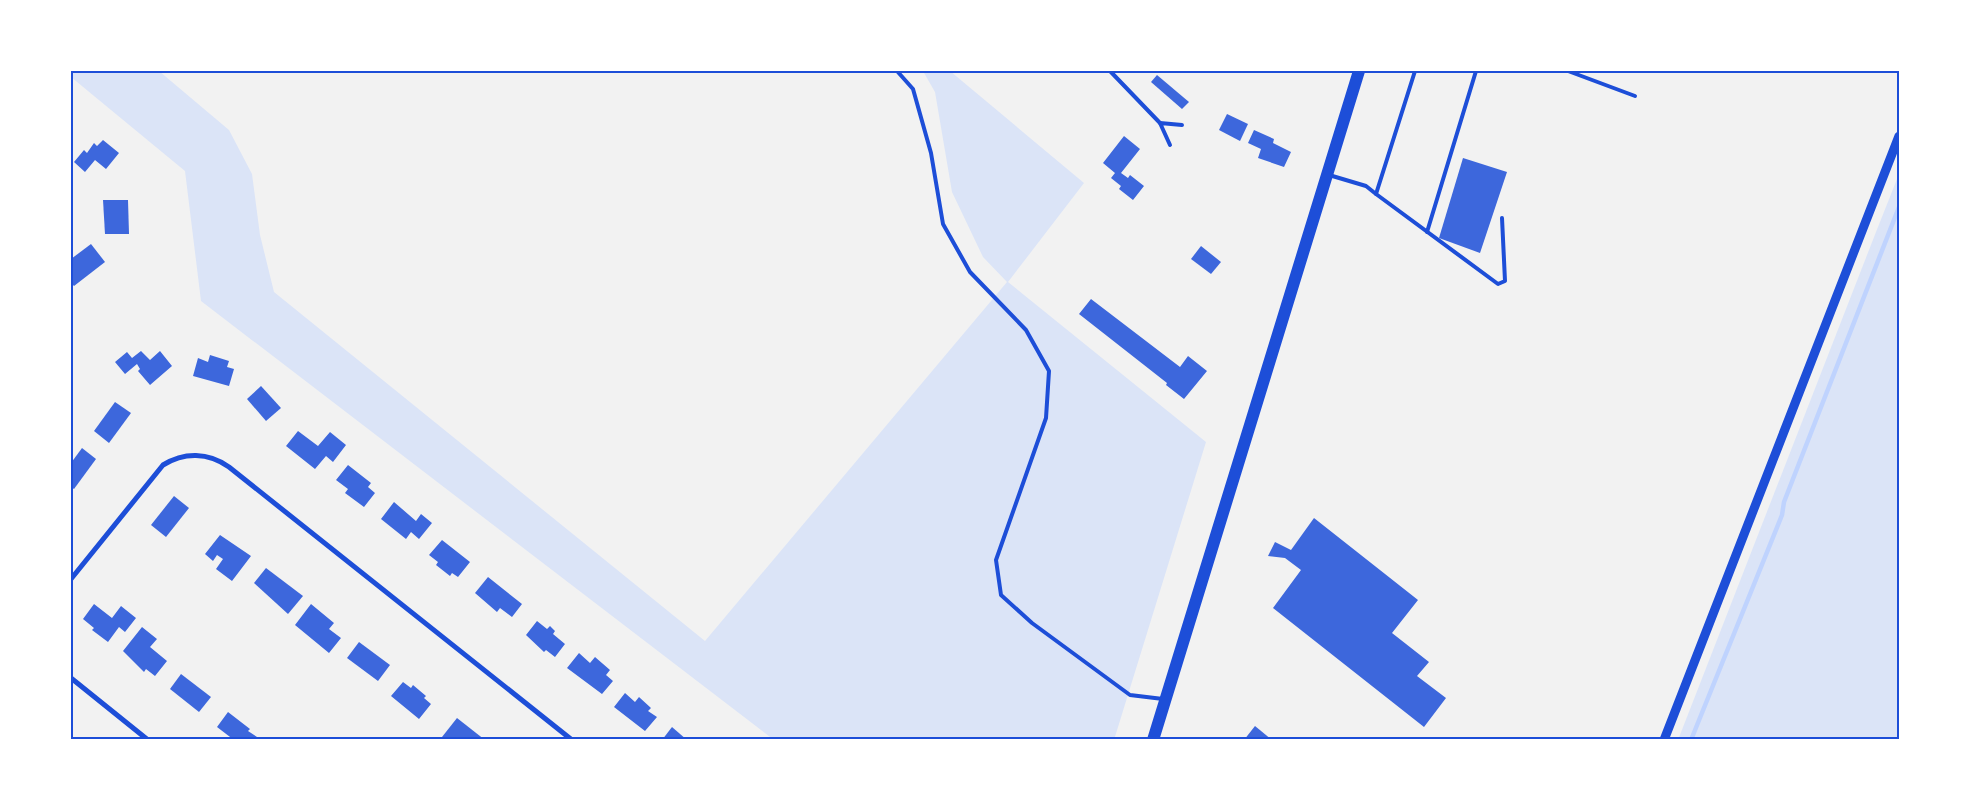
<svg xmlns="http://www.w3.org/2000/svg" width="1970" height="811" font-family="'Public Sans',sans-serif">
<rect width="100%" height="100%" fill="#f2f2f2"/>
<g fill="#dbe4f7">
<polygon points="71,71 159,71 229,130 252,174 260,235 274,292 705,641 1007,282 983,257 952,192 935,92 923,71 950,71 1084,183 1008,282 1206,442 1114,740 774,740 201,301 185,171 71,77"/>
<polygon points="1899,174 1899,740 1678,740 1876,232"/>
</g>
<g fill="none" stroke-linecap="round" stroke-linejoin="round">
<polyline stroke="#bfd3fe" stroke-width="4.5" points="1691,740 1782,515 1784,502 1899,207"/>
</g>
<g fill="#3d67dc">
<polygon points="1157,75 1189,102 1182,109 1151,82"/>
<polygon points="1227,114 1248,124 1240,141 1219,130"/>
<polygon points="1254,130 1274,139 1273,143 1291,152 1284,167 1258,158 1261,149 1248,143"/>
<polygon points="1124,136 1140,149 1121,173 1128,178 1130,175 1144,186 1133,200 1119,189 1121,186 1111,178 1115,173 1103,163"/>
<polygon points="103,140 119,153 106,169 95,160 85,172 74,162 84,150 87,153 94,143 97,146"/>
<polygon points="1463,158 1507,172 1480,253 1439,238"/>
<polygon points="103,200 128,200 129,234 105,234"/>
<polygon points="91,244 105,262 74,286 71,283 71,259"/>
<polygon points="1201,246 1221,262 1211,274 1191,259"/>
<polygon points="1091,299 1180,367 1188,356 1207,371 1184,399 1166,385 1167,383 1079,314"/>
<polygon points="141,351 150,360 160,351 172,366 150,385 138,371 140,369 137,364 125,374 115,362 127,352 132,358"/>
<polygon points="210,355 229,361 227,367 234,369 229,386 193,376 198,358 208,362"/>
<polygon points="261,386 281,408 266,421 247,399"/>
<polygon points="115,402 131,413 109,443 94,431"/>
<polygon points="298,431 318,446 330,432 346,445 333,462 326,456 315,469 286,446"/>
<polygon points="82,448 96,459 74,489 71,487 71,463"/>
<polygon points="348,465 371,483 368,487 375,493 364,507 345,493 348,489 336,480"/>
<polygon points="174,496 189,508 166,537 151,525"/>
<polygon points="394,502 416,521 421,514 432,523 419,539 411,532 406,539 381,519"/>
<polygon points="1314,518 1418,600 1392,633 1429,662 1417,676 1446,698 1424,727 1273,608 1301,570 1285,558 1268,556 1275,542 1291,550"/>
<polygon points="220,535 251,556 232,581 216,569 223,559 217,555 213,561 205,554"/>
<polygon points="442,540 470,562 458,577 452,573 450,576 436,565 438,562 429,555"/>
<polygon points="266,568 303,596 288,614 254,583"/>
<polygon points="488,577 522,604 512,617 500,608 497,612 475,593"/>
<polygon points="94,604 112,618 121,606 136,618 125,632 119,627 108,642 92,630 94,628 83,619"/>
<polygon points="311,604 334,623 329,629 341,638 329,653 295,625"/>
<polygon points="537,621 547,629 550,626 555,631 553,634 565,644 555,657 546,650 544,652 526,635"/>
<polygon points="142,627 157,639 150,647 167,661 155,676 146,669 144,672 123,651"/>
<polygon points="359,642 390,665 378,681 347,658"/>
<polygon points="579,653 590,663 595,657 610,670 606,675 613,681 602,694 567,668"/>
<polygon points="181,674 211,697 199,712 170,689"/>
<polygon points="403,682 411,688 413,685 426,696 424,698 431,704 419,719 391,696"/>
<polygon points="625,693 635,702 639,697 651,708 648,711 657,717 645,731 614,707"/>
<polygon points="228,712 250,729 248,731 257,737 255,740 234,740 217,727"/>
<polygon points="457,718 485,740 445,740 442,737"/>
<polygon points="1255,726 1272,740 1244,740"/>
<polygon points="672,727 687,740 662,740"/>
</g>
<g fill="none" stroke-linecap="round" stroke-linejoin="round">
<g stroke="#1d4ed8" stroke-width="4">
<polyline points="897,71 913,89 931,153 943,224 970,272 1026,330 1049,371 1046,418 996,560 1001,595 1032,623 1130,695 1163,699"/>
<polyline points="1110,71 1160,123"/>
<polyline points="1568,71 1635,96"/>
<polyline points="1170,145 1160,123 1182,125"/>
<polyline points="1329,175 1366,186 1376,194 1415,71"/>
<polyline points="1376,194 1498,284 1505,281 1502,218"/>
<polyline points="1427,232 1476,71"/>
</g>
<g stroke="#1d4ed8" stroke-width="5">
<path d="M71,579L163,465C184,452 208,452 229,467L572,740"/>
<polyline points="71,678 148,740"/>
</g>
<polyline stroke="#1d4ed8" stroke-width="9" points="1664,740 1899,136"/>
<polyline stroke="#1d4ed8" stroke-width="12" points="1153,740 1359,71"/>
</g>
<rect width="1970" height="811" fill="none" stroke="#ffffff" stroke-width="145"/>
<rect x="72" y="72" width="1826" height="666" fill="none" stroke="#1d4ed8" stroke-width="2"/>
</svg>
